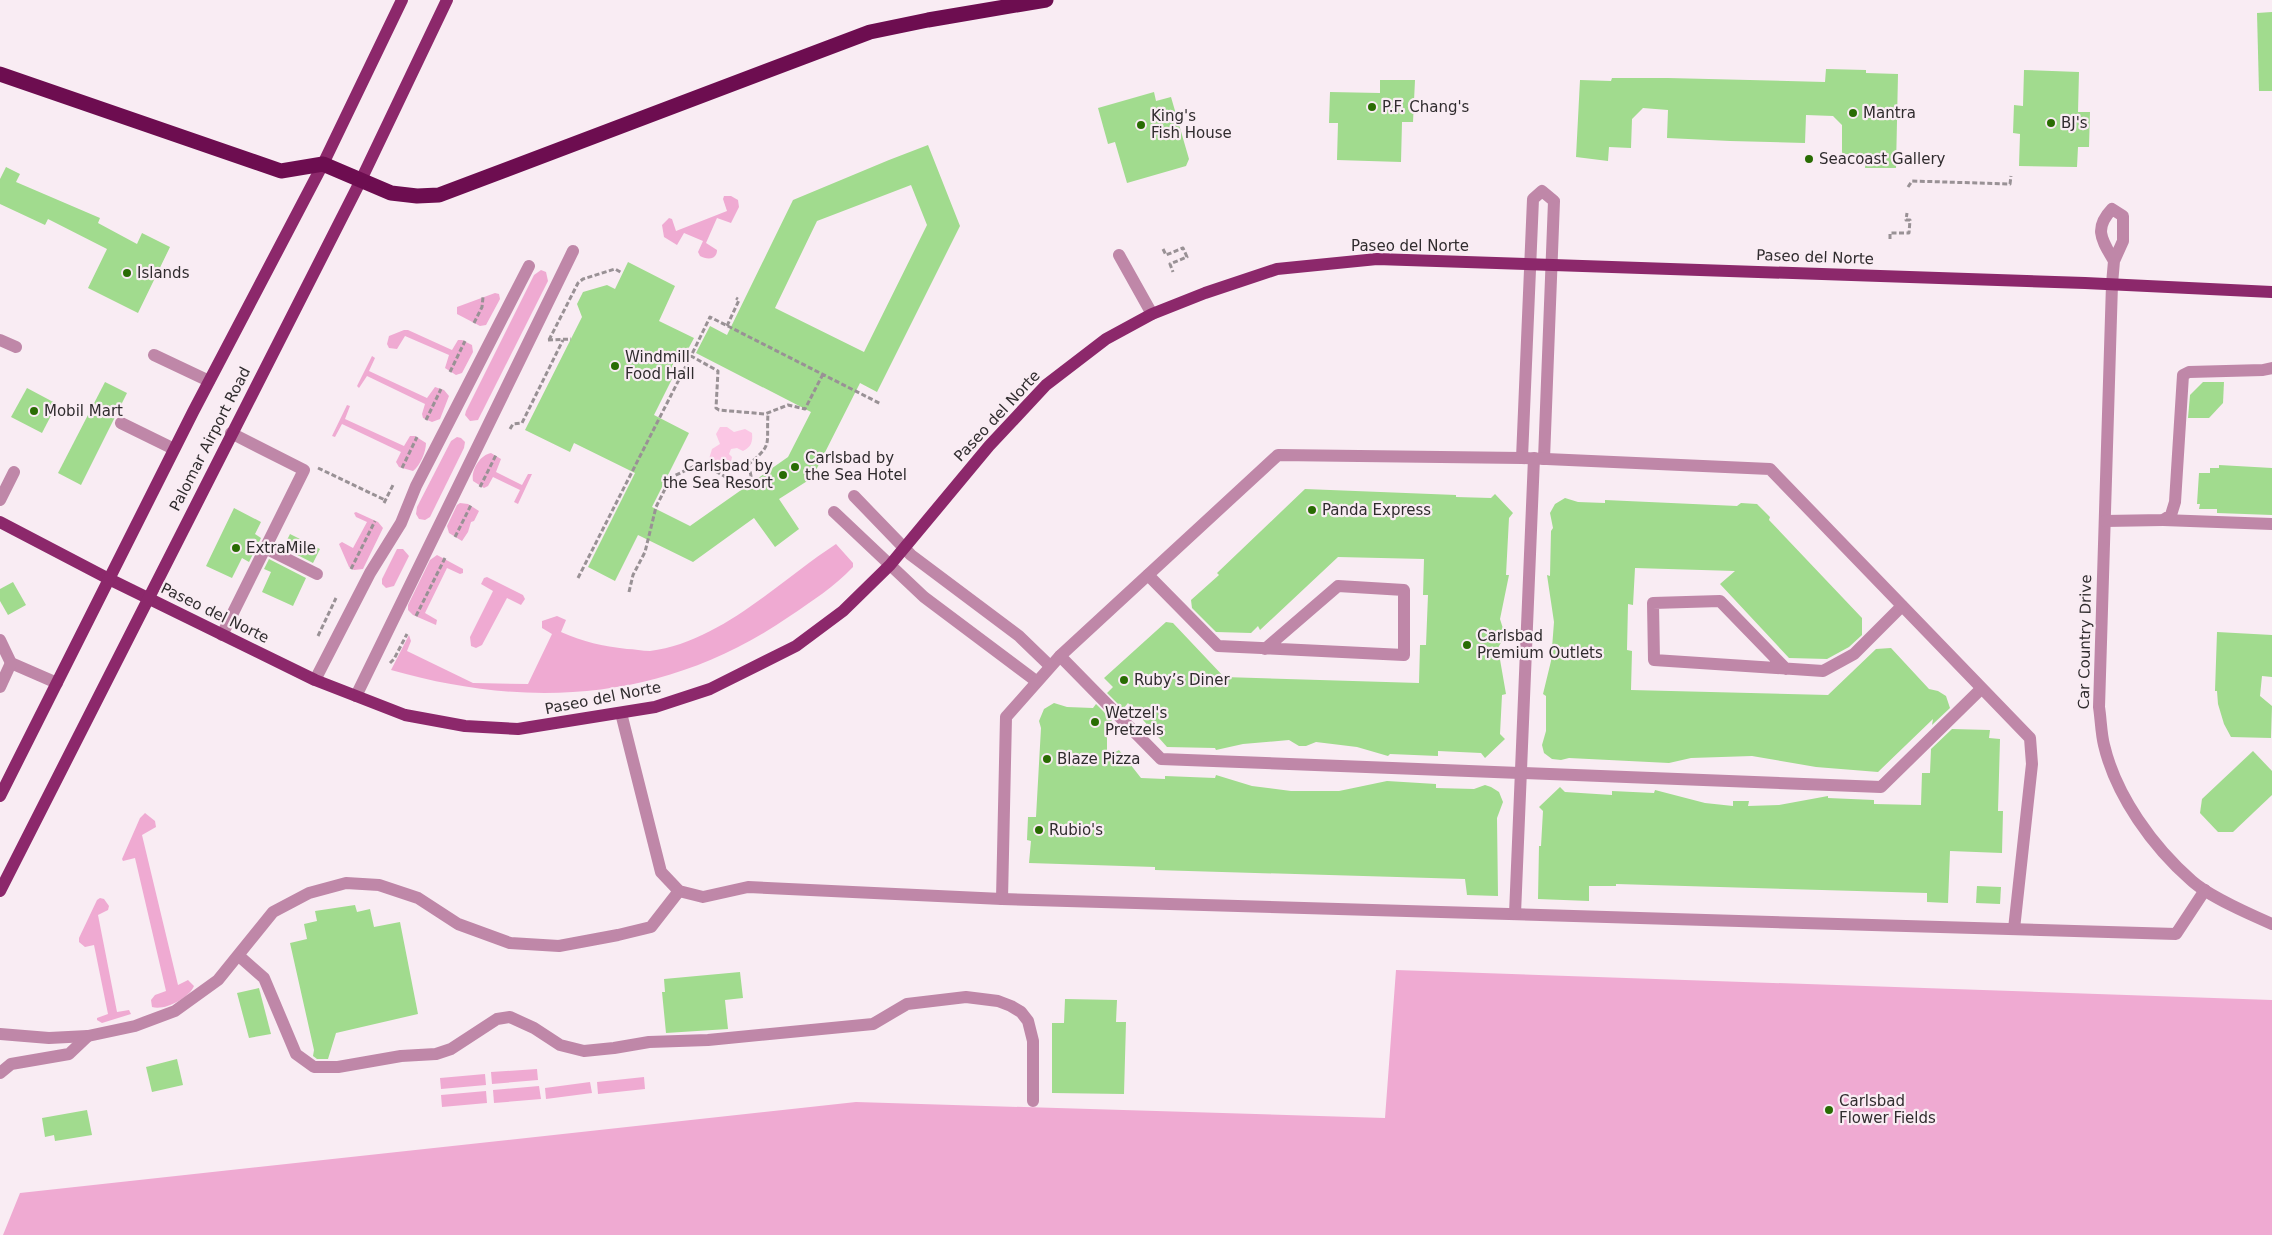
<svg xmlns="http://www.w3.org/2000/svg" width="2272" height="1235" font-family="'DejaVu Sans',sans-serif">
<rect width="100%" height="100%" fill="#f9ecf3"/>
<g fill="#efaad2">
<path d="M724,196H731L738,200L739,207L731,223L717,218L706,243L717,250C717,260 707,260 700,256L698,252L703,241L684,233L677,245L664,237L662,225L669,218L672,219L676,231L727,211L723,199Z"/>
<polygon points="541,270 546,272 548,281 478,420 470,421 465,415 466,411 534,275"/>
<polygon points="495,293 499,294 500,299 486,325 480,326 457,314 457,307"/>
<polygon points="404,330 408,330 452,350 458,340 462,340 472,345 473,352 462,373 456,375 445,368 449,355 405,336 397,349 389,348 387,344 389,336"/>
<polygon points="372,356 375,358 369,371 427,398 435,387 444,390 449,396 440,419 432,422 423,418 422,414 425,404 367,376 359,388 357,386"/>
<path d="M347,405L350,406L345,419L404,446L410,436H415L426,443C426,452 420,466 413,471L399,467L396,462L401,452L342,424L335,437L332,436Z"/>
<polygon points="457,437 461,438 465,442 464,448 430,517 425,520 419,519 416,514 417,507 451,441"/>
<path d="M491,453L501,459L496,472L522,485L528,474H532L518,504L514,502L520,490L493,477L488,486L484,488L473,481C471,470 480,455 491,453Z"/>
<polygon points="460,503 468,504 479,511 474,521 471,522 468,532 462,541 449,533 447,526 457,505"/>
<polygon points="356,512 378,522 383,528 363,569 354,570 349,567 339,544 342,542 353,548 367,522 356,517 354,513"/>
<path d="M836,544L853,563V567C835,586 811,602 790,616C667,701 531,710 391,670L409,635L411,641L407,651L473,683L528,684L552,634L542,628V621L557,616L566,620L561,632C584,642 602,646 627,649C634,649 642,651 650,651C720,642 778,582 836,544Z"/>
<polygon points="397,549 403,549 409,556 394,586 386,588 382,584 382,579"/>
<polygon points="437,555 463,569 463,573 460,574 447,568 425,613 437,620 436,625 413,615 408,610 408,605 430,560"/>
<polygon points="487,577 523,595 525,599 521,605 507,598 482,645 476,648 471,646 470,637 493,591 481,584 484,578"/>
<path d="M145,813L155,821L156,827L142,835L178,985L188,980L194,986C189,998 165,1011 152,1007L151,1000L155,995L166,991L135,858L123,861L122,859L140,818Z"/>
<polygon points="100,898 104,899 109,906 108,910 98,915 117,1012 129,1010 131,1014 102,1023 97,1020 97,1018 108,1014 94,945 85,947 79,942 79,938 97,900"/>
<polygon points="1396,970 2272,1000 2272,1235 3,1235 20,1193 856,1102 1385,1118"/>
<polygon points="537,1069 538,1080 492,1084 491,1072"/>
<polygon points="485,1074 486,1085 441,1089 440,1078"/>
<polygon points="644,1077 645,1089 598,1094 597,1082"/>
<polygon points="590,1082 592,1093 546,1099 545,1088"/>
<polygon points="539,1086 541,1099 494,1103 493,1090"/>
<polygon points="486,1091 487,1103 442,1107 441,1095"/>
</g>
<path fill="#fbc6e4" d="M720,427H727L734,432L745,429L752,433C753,442 751,447 743,451L737,448L731,449L729,454L732,457C730,473 716,471 709,459L712,449L720,444L716,434Z"/>
<g fill="#a1db8e" fill-rule="evenodd">
<polygon points="2272,12 2272,91 2259,91 2257,13"/>
<polygon points="1826,69 1866,70 1866,73 1898,74 1896,168 1865,168 1866,155 1842,154 1842,125 1833,116 1806,115 1805,143 1730,141 1667,138 1668,110 1643,108 1632,119 1631,148 1609,147 1608,161 1576,157 1580,80 1611,81 1612,78 1668,78 1825,82"/>
<polygon points="2024,70 2079,72 2078,112 2090,112 2089,147 2078,147 2077,167 2019,166 2020,134 2013,133 2014,105 2023,106"/>
<polygon points="1380,80 1415,80 1413,122 1402,122 1401,162 1337,160 1338,123 1329,123 1330,92 1380,93"/>
<polygon points="1154,92 1156,101 1171,97 1189,159 1186,166 1127,183 1115,142 1108,144 1098,108"/>
<path d="M928,145L960,226L877,392L860,383L812,478L779,499L799,529L775,547L754,518L693,562L638,535L615,581L588,567L635,473L574,443L570,452L525,430L582,317L577,304L583,292L607,285L615,289L628,262L675,286L659,321L694,338L685,355L679,352L667,377L672,379L654,415L689,433L652,507L690,526L788,457L811,412L696,353L710,326L727,335L793,200L889,160ZM911,185L927,225L864,352L775,308L817,221Z"/>
<polygon points="6,167 20,174 16,182 100,218 98,223 137,244 142,233 170,247 138,313 88,288 107,249 48,219 45,225 0,204 0,179"/>
<polygon points="105,382 127,393 81,485 58,473"/>
<polygon points="2203,382 2224,382 2223,403 2209,418 2188,418 2190,395"/>
<polygon points="27,388 57,404 42,433 11,417"/>
<polygon points="2219,465 2272,468 2272,515 2217,513 2217,509 2199,509 2200,504 2197,504 2199,473 2210,473 2210,468 2219,468"/>
<polygon points="1305,489 1456,495 1456,497 1491,498 1495,494 1513,513 1509,518 1506,575 1509,575 1500,619 1505,635 1498,648 1506,694 1502,695 1500,734 1505,739 1485,758 1481,753 1438,751 1438,756 1390,754 1388,756 1357,747 1316,742 1306,746 1299,746 1289,740 1243,744 1216,750 1215,748 1167,747 1128,703 1123,709 1107,693 1113,687 1104,678 1166,622 1173,623 1224,677 1419,683 1420,645 1426,645 1428,595 1423,595 1424,559 1338,557 1260,630 1258,626 1251,633 1216,632 1192,608 1191,600 1219,575 1217,573"/>
<polygon points="1565,498 1578,502 1605,503 1605,500 1737,506 1741,503 1757,504 1770,517 1769,520 1862,618 1862,635 1849,647 1827,659 1789,658 1720,584 1735,571 1635,568 1633,605 1628,604 1627,650 1632,651 1631,690 1828,695 1876,649 1891,648 1929,689 1938,691 1946,696 1950,708 1932,725 1933,719 1878,772 1816,767 1752,756 1691,758 1669,763 1569,758 1561,760 1552,759 1544,753 1542,745 1546,731 1546,696 1543,694 1551,661 1554,622 1547,575 1550,576 1551,531 1553,528 1550,513 1555,504"/>
<polygon points="234,508 261,522 255,534 261,538 249,562 242,558 232,578 206,566"/>
<polygon points="290,534 320,549 313,563 276,544 283,548"/>
<polygon points="269,559 306,578 293,606 262,592 271,572 264,569"/>
<polygon points="13,582 26,605 8,615 0,601 0,589"/>
<polygon points="2217,632 2272,635 2272,677 2262,676 2260,696 2272,706 2271,738 2231,737 2224,724 2218,704 2217,691 2215,691"/>
<polygon points="1054,703 1067,707 1093,708 1096,704 1112,720 1107,725 1107,757 1119,750 1141,778 1165,779 1165,776 1215,778 1216,775 1252,786 1291,791 1339,791 1387,781 1436,784 1436,788 1474,789 1485,785 1491,787 1499,792 1503,802 1497,818 1498,896 1467,895 1465,879 1155,870 1155,867 1029,863 1031,841 1027,840 1028,817 1036,817 1041,728 1039,721 1044,709"/>
<polygon points="1952,729 1990,730 1989,738 2000,739 1998,811 2003,811 2002,853 1950,851 1948,903 1927,902 1927,893 1616,884 1616,886 1589,886 1589,901 1538,899 1539,846 1541,846 1543,811 1539,807 1560,787 1565,792 1612,795 1612,791 1654,793 1655,790 1705,803 1733,806 1733,801 1749,801 1748,806 1779,805 1828,796 1828,798 1874,800 1874,804 1921,805 1922,773 1930,773 1931,749"/>
<polygon points="2253,751 2272,771 2272,795 2233,832 2218,832 2200,813 2202,799"/>
<polygon points="1977,886 2001,887 2000,904 1976,903"/>
<polygon points="355,905 357,912 370,909 374,927 400,922 418,1014 336,1033 328,1059 317,1059 313,1056 314,1050 290,943 307,939 304,924 317,921 315,911"/>
<polygon points="740,972 743,998 725,1000 728,1029 666,1033 662,992 665,992 664,979"/>
<polygon points="259,988 271,1034 249,1038 237,993"/>
<polygon points="1065,999 1117,1000 1116,1022 1126,1022 1124,1094 1052,1093 1052,1023 1064,1023"/>
<polygon points="177,1059 183,1085 152,1092 146,1067"/>
<polygon points="87,1110 92,1135 55,1141 54,1135 45,1137 42,1118"/>
</g>
<g fill="none" stroke-linecap="round" stroke-linejoin="round">
<g stroke="#999195" stroke-width="3" stroke-dasharray="5 2.5" stroke-linecap="butt">
<polyline points="1908,187 1912,181 2010,184 2011,176"/>
<polyline points="1890,239 1890,233 1909,233 1910,220 1906,220 1907,213"/>
<polyline points="1163,249 1166,255 1183,248 1187,257 1170,264 1173,272"/>
<polyline points="474,323 482,307 483,297"/>
<polyline points="727,326 739,300 736,298"/>
<polyline points="548,340 571,339"/>
<polyline points="549,340 578,283 583,279 615,269 622,273"/>
<polyline points="450,372 465,341"/>
<polyline points="823,374 805,409 788,405 765,414 719,410 716,408 718,371 691,356 710,317 881,404"/>
<polyline points="426,420 441,389"/>
<polyline points="510,429 513,424 522,423 563,340"/>
<polyline points="318,468 385,500"/>
<polyline points="402,468 417,437"/>
<polyline points="480,487 496,455"/>
<polyline points="384,503 393,485"/>
<polyline points="455,537 471,505"/>
<polyline points="351,569 375,521"/>
<polyline points="578,578 691,356"/>
<path d="M629,592L633,575L645,552L656,507L665,489L674,476L701,463C713,470 729,478 738,486H745L751,476L750,471L745,467C774,444 766,447 768,413"/>
<polyline points="416,616 445,558"/>
<polyline points="318,636 336,598"/>
<polyline points="390,663 394,659 407,634"/>
</g>
<g stroke="#bf87a8" stroke-width="12">
<polyline points="1119,255 1152,314"/>
<path d="M2114,261C2102,240 2093,229 2112,209L2123,216V241L2114,261L2112,284L2099,707C2101,720 2101,733 2104,745C2116,796 2153,847 2192,881C2210,897 2249,914 2272,924"/>
<polyline points="0,340 16,347"/>
<polyline points="154,355 209,381"/>
<polyline points="121,423 174,449"/>
<polyline points="1522,458 1533,199 1542,191 1554,201 1544,459"/>
<polyline points="854,496 911,555 1019,636 1050,666"/>
<polyline points="0,500 14,472"/>
<polyline points="834,512 924,597 1036,681"/>
<polyline points="2163,520 2272,524"/>
<polyline points="2105,521 2163,520 2171,515 2175,502 2183,375 2189,372 2263,370 2272,368"/>
<polyline points="265,548 317,574"/>
<polyline points="1148,575 1218,646 1404,655 1404,590 1338,586 1265,649"/>
<polyline points="222,635 304,470 231,433"/>
<polyline points="0,640 11,663 57,683"/>
<polyline points="1060,656 1161,759 1881,787 1981,689"/>
<polyline points="1786,669 1720,601 1653,603 1654,660 1823,671 1854,654 1902,606"/>
<polyline points="315,680 370,573 401,523 416,486 529,266"/>
<polyline points="0,687 11,663"/>
<polyline points="356,696 573,251"/>
<polyline points="621,713 661,872 679,891 703,897 748,887 1002,899 2176,934 2205,890"/>
<polyline points="1002,899 1006,717 1060,656 1278,455 1522,458 1770,469 2030,738 2032,764 2014,929"/>
<polyline points="1515,914 1534,458"/>
<polyline points="239,956 264,978 296,1054 314,1067 338,1067 401,1056 436,1054 451,1049 497,1019 510,1017 534,1028 560,1045 584,1051 614,1048 649,1042 708,1040 873,1024 907,1004 966,997 998,1001 1011,1006 1021,1012 1028,1021 1033,1041 1033,1101"/>
<polyline points="0,1034 49,1038 88,1036"/>
<polyline points="0,1073 11,1064 69,1054 88,1036 135,1026 175,1011 218,980 273,912 309,893 346,883 379,885 418,898 458,924 510,943 559,946 618,935 651,927 679,891"/>
</g>
<g stroke="#8c286b" stroke-width="12">
<polyline points="0,522 109,579 315,680 405,715 465,726 518,729 655,707 710,689 796,646 843,611 890,565 989,446 1046,385 1106,339 1152,314 1205,293 1277,269 1377,259 2085,283 2272,292"/>
<polyline points="0,796 193,412 323,164 402,0"/>
<polyline points="0,891 361,180 447,0"/>
</g>
<polyline stroke="#6d0d50" stroke-width="15" points="0,74 281,171 323,164 391,193 417,196 439,195 870,32 928,20 1046,0"/>
</g>
<g fill="#296c03" stroke="#f9ecf3" stroke-width="2">
<circle cx="1372" cy="107" r="5"/>
<circle cx="1853" cy="113" r="5"/>
<circle cx="2051" cy="123" r="5"/>
<circle cx="1141" cy="125" r="5"/>
<circle cx="1809" cy="159" r="5"/>
<circle cx="127" cy="273" r="5"/>
<circle cx="615" cy="366" r="5"/>
<circle cx="34" cy="411" r="5"/>
<circle cx="795" cy="467" r="5"/>
<circle cx="783" cy="475" r="5"/>
<circle cx="1312" cy="510" r="5"/>
<circle cx="236" cy="548" r="5"/>
<circle cx="1467" cy="645" r="5"/>
<circle cx="1124" cy="680" r="5"/>
<circle cx="1095" cy="722" r="5"/>
<circle cx="1047" cy="759" r="5"/>
<circle cx="1039" cy="830" r="5"/>
<circle cx="1829" cy="1110" r="5"/>
</g>
<g text-anchor="middle" dominant-baseline="central" stroke-width="4.5" stroke-linejoin="round" paint-order="stroke">
<g font-size="15" fill="#302c2e" stroke="#f9ecf3" text-anchor="start">
<text x="1382" y="107">P.F. Chang's</text>
<text x="1863" y="113">Mantra</text>
<text x="1151" y="116">King's<tspan x="1151" dy="17">Fish House</tspan></text>
<text x="2061" y="123">BJ's</text>
<text x="1819" y="159">Seacoast Gallery</text>
<text x="137" y="273">Islands</text>
<text x="625" y="357">Windmill<tspan x="625" dy="17">Food Hall</tspan></text>
<text x="44" y="411">Mobil Mart</text>
<text x="805" y="458">Carlsbad by<tspan x="805" dy="17">the Sea Hotel</tspan></text>
<text x="773" y="466" text-anchor="end">Carlsbad by<tspan x="773" dy="17">the Sea Resort</tspan></text>
<text x="1322" y="510">Panda Express</text>
<text x="246" y="548">ExtraMile</text>
<text x="1477" y="636">Carlsbad<tspan x="1477" dy="17">Premium Outlets</tspan></text>
<text x="1134" y="680">Ruby’s Diner</text>
<text x="1105" y="713">Wetzel's<tspan x="1105" dy="17">Pretzels</tspan></text>
<text x="1057" y="759">Blaze Pizza</text>
<text x="1049" y="830">Rubio's</text>
<text x="1839" y="1101">Carlsbad<tspan x="1839" dy="17">Flower Fields</tspan></text>
</g>
<g font-size="15" fill="#302c2e" stroke="#f9ecf3">
<text x="1410" y="246">Paseo del Norte</text>
<text transform="translate(1815 257) rotate(2)">Paseo del Norte</text>
<text transform="translate(997 416) rotate(-47)">Paseo del Norte</text>
<text transform="translate(210 439) rotate(-63)">Palomar Airport Road</text>
<text transform="translate(215 613) rotate(26)">Paseo del Norte</text>
<text transform="translate(2085 642) rotate(-89)">Car Country Drive</text>
<text transform="translate(603 698) rotate(-11)">Paseo del Norte</text>
</g>
</g>
</svg>
